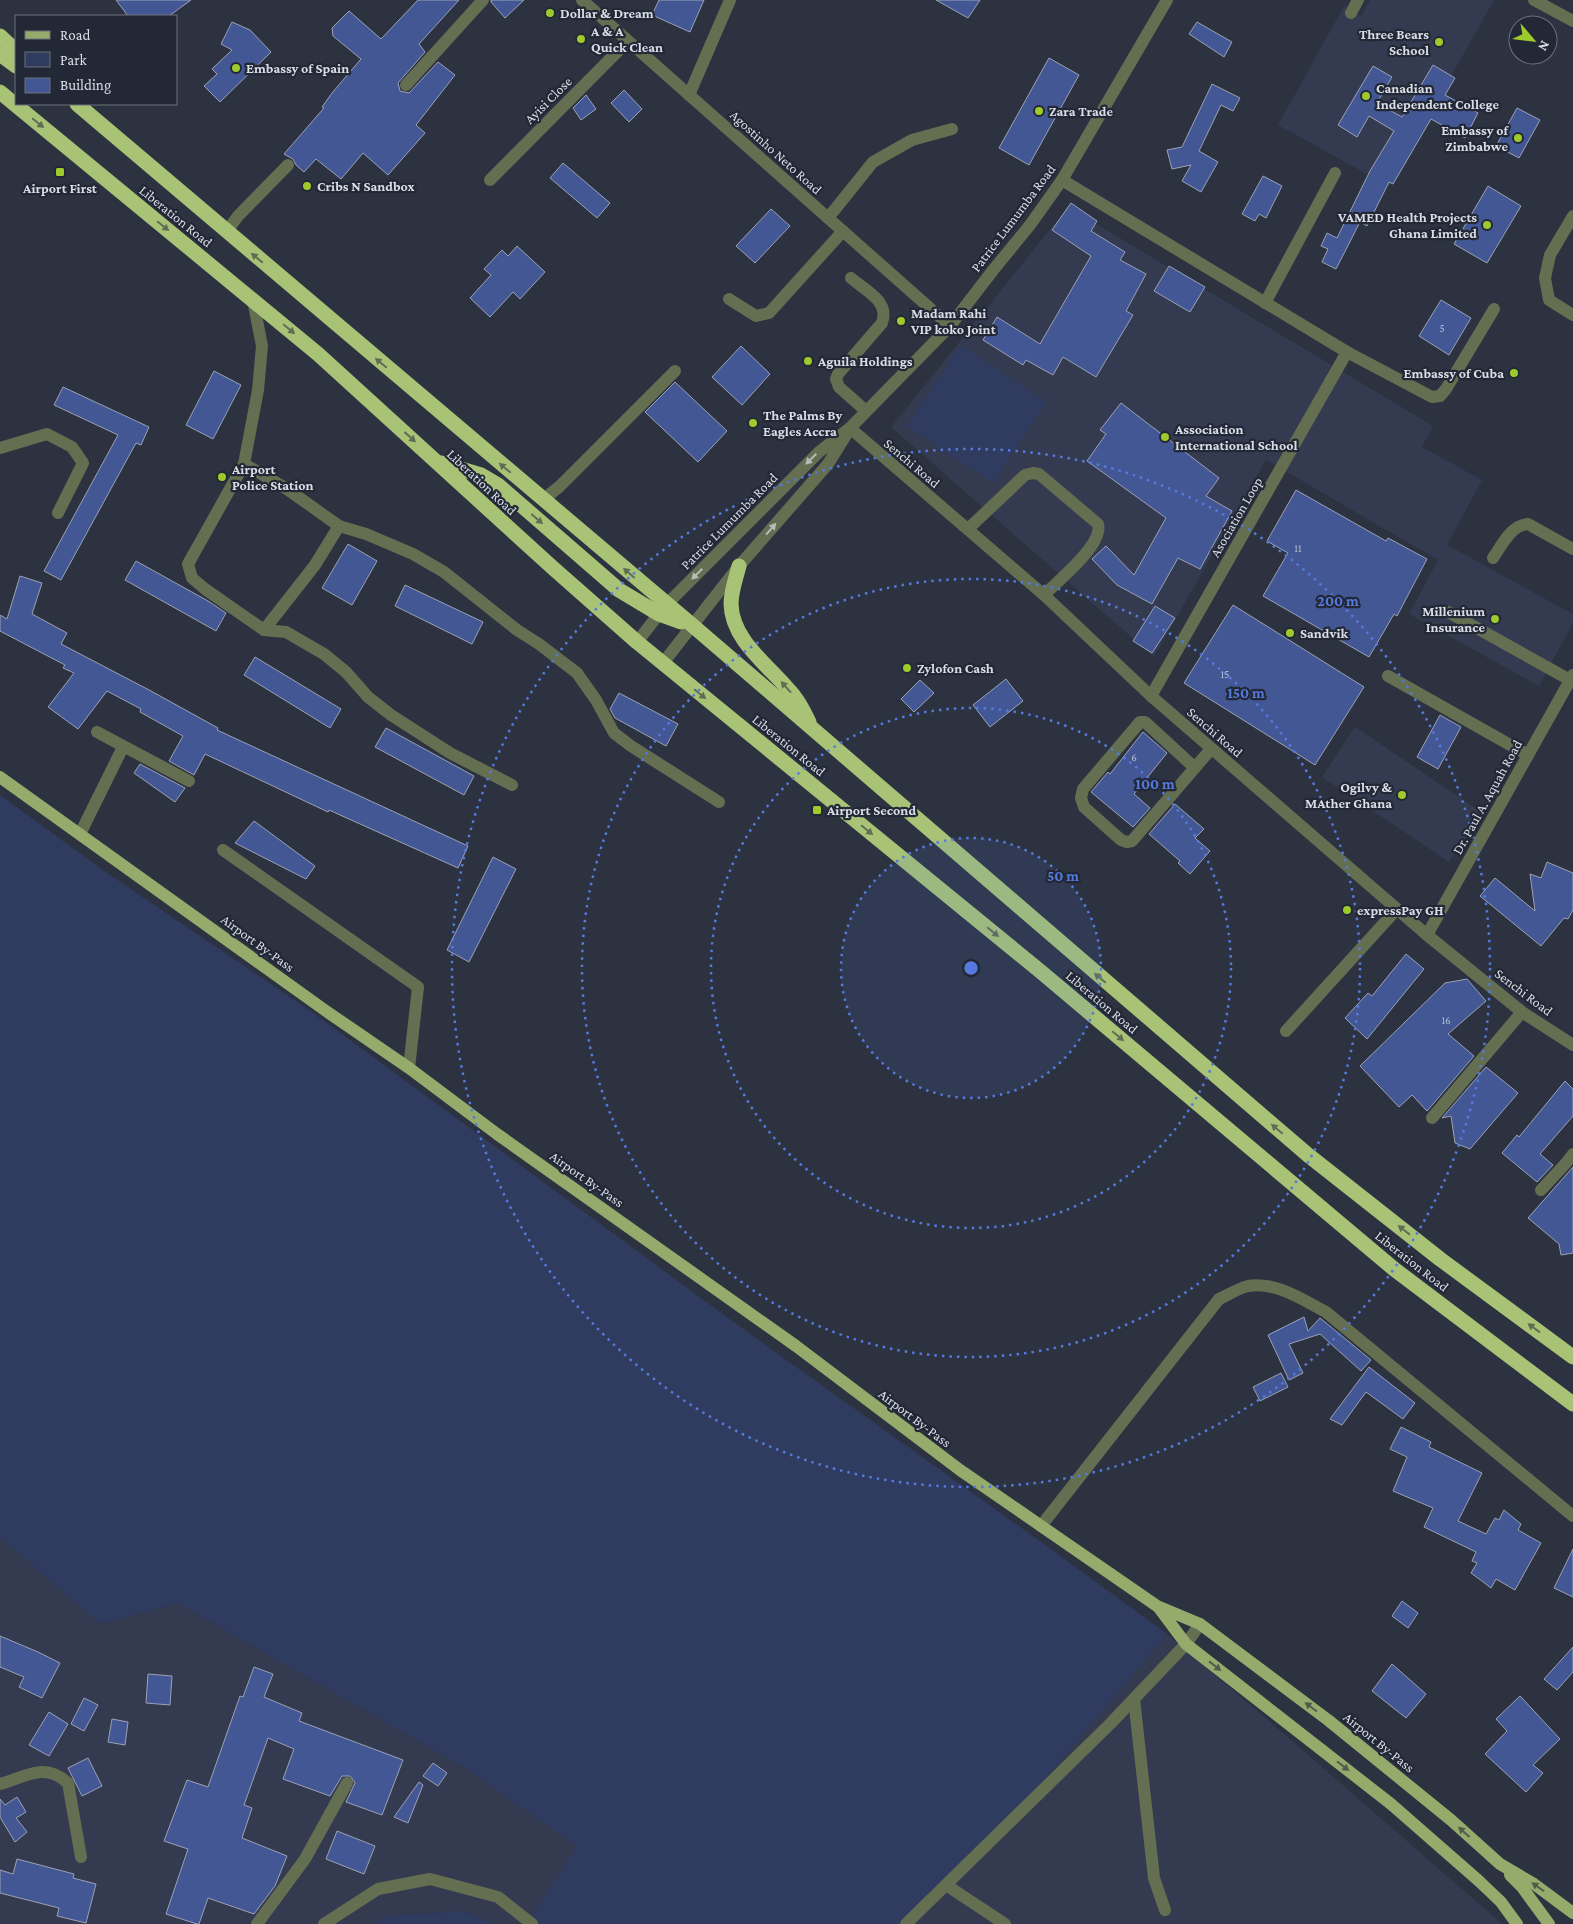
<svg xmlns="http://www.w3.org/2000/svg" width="1573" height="1924" font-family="'Crimson Pro',serif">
<rect width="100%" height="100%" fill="#2c3240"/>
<g fill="#343b50">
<polygon points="1370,0 1494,0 1389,186 1278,125 1344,6 1361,16"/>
<polygon points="1068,207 1433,426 1422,447 1482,480 1447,545 1573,614 1573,623 1539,686 1409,614 1438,560 1266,460 1154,657 891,427"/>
<polygon points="1355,727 1483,813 1449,862 1322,777"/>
<polygon points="0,1537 100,1624 178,1603 467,1769 578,1846 527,1924 494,1924 463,1911 386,1916 374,1924 0,1924"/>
<polygon points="1167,1634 1298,1746 1502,1924 910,1924 982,1854"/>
</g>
<g fill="#2f3b5f">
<polygon points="961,345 1046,402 993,483 907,426"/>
<polygon points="0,795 103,870 312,1012 746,1331 1044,1544 1167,1634 982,1854 910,1924 527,1924 577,1846 467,1769 178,1603 100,1624 0,1537"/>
<polygon points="463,1911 494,1924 374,1924 386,1916"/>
</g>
<g fill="#435795" stroke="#9ba2b4">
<polygon points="116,0 191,0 169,16 128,16"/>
<polygon points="418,0 459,0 419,44 425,52 398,83 400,91 409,93 438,62 455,75 416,125 425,133 388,175 363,153 341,179 316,159 304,172 296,165 293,159 284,154 324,108 322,107 332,93 361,59 333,36 332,28 349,11 381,39"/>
<polygon points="491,0 524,0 505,18 491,2"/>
<polygon points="659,0 704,0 690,32 652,15"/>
<polygon points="936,0 980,0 968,18"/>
<polygon points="232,22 250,30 271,52 220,102 204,86 217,74 212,69 232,50 221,44"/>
<polygon points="1197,22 1232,42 1224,57 1189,34"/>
<polygon points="1049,58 1079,75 1029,165 999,148"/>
<polygon points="1433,65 1455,78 1445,95 1478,113 1465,138 1431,119 1393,184 1389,182 1367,226 1360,222 1336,269 1322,262 1328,249 1321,246 1327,233 1337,238 1370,171 1394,131 1369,116 1357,137 1338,125 1373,66 1392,77 1377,103 1402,117"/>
<polygon points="1212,84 1240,98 1233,111 1221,105 1199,151 1218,162 1201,192 1182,181 1191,165 1172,169 1167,150 1182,147"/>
<polygon points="624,90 642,109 629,122 611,103"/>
<polygon points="586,95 596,109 581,120 573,108"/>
<polygon points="1517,108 1540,120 1519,158 1496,146"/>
<polygon points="563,163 610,203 597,218 550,178"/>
<polygon points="1263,176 1282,186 1266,218 1259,214 1255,221 1242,214"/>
<polygon points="1488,186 1521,206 1487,263 1454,244"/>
<polygon points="1071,203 1097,221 1091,231 1125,252 1120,260 1146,274 1126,311 1133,315 1096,377 1063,357 1053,375 1026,360 1023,365 983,340 997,317 1040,344 1091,256 1052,230"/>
<polygon points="771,209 790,226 755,263 736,246"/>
<polygon points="517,246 545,272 520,299 513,292 490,317 470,298 491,275 484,269 502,250 508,256"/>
<polygon points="1169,266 1205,287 1190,312 1154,291"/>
<polygon points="1441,300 1471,318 1449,355 1419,336"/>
<polygon points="741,346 770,374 742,405 712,377"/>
<polygon points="214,371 241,385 213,439 186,425"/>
<polygon points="675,382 727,431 698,462 645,412"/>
<polygon points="63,387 149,427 141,445 136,443 61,580 44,571 118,435 54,405"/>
<polygon points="1121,403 1219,478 1206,496 1232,511 1200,569 1178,558 1152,604 1117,585 1092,559 1106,546 1134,575 1166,518 1087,461 1106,434 1100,430"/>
<polygon points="1296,490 1386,541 1388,538 1427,559 1397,616 1394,614 1369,657 1263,596 1288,553 1267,541"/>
<polygon points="348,544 377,561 352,605 322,588"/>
<polygon points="136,561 208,601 226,613 216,631 125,580"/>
<polygon points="20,576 42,583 32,614 67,633 61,644 151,691 218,728 217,730 468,846 458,868 329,810 328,812 205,754 194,775 169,761 183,736 140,712 141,709 107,691 78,729 48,707 74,673 63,668 65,665 0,631 0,615 7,619"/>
<polygon points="405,585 483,622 472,644 395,606"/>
<polygon points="1233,605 1364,687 1315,765 1184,683"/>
<polygon points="1155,606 1175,618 1152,653 1133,641"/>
<polygon points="255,657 341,709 330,728 244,675"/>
<polygon points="1006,679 1023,701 990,727 973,705"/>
<polygon points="920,680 934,693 914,712 901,699"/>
<polygon points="619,693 678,724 666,746 615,718 610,709"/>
<polygon points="1440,715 1461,727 1438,769 1417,757"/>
<polygon points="386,728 474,776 464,795 375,747"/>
<polygon points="1143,732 1167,753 1134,794 1150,808 1133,827 1091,792 1108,772 1110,774"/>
<polygon points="140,764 185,788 175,802 134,773"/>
<polygon points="1175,804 1204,829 1195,838 1210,851 1190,874 1178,863 1180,861 1149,834"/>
<polygon points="254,821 315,866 306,879 235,843"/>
<polygon points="493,857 516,869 469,962 447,950"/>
<polygon points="1547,862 1573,873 1573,910 1568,919 1564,918 1541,946 1480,896 1495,878 1535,911 1530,874 1541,878"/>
<polygon points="1406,954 1424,969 1367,1039 1345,1018 1368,993 1372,996"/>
<polygon points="1467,979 1486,1001 1448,1034 1474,1056 1427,1111 1412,1095 1399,1107 1360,1066 1445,983"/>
<polygon points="1486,1067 1518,1093 1470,1149 1455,1143 1451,1116 1442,1118"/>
<polygon points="1565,1081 1573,1089 1573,1116 1540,1154 1553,1165 1537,1182 1502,1153 1517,1135 1519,1137"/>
<polygon points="1573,1167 1573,1253 1561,1255 1559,1244 1528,1218"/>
<polygon points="1304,1317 1308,1331 1320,1318 1371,1360 1361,1371 1320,1334 1289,1344 1303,1373 1289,1380 1268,1335"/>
<polygon points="1369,1367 1415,1403 1403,1419 1366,1392 1342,1425 1330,1419"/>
<polygon points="1281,1373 1288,1387 1260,1401 1253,1387"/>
<polygon points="1401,1427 1431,1442 1429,1447 1482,1473 1458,1521 1486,1534 1495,1518 1499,1520 1504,1510 1521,1524 1518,1530 1541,1543 1515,1590 1496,1579 1491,1588 1482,1581 1471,1573 1477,1563 1472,1561 1476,1552 1424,1527 1433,1508 1393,1491 1407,1457 1390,1449"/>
<polygon points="1573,1549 1573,1597 1554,1588"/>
<polygon points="1402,1601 1418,1613 1408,1628 1392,1616"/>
<polygon points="0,1636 38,1652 60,1663 42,1698 19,1687 24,1677 0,1667"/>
<polygon points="1573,1647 1573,1672 1557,1690 1544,1679"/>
<polygon points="1392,1664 1426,1694 1406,1718 1372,1691"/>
<polygon points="254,1667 273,1674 264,1697 302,1713 299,1721 403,1760 382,1815 346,1802 355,1783 350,1776 342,1776 330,1796 283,1779 294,1749 268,1738 244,1805 252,1808 242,1838 287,1856 275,1886 254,1914 208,1898 199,1924 197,1924 166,1914 188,1849 164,1841 187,1780 208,1787 240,1696 243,1697"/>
<polygon points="148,1674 172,1676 170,1705 146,1703"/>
<polygon points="1520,1696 1560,1739 1533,1765 1543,1773 1526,1792 1485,1754 1507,1731 1496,1719"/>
<polygon points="84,1698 98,1705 84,1731 71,1724"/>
<polygon points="49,1712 68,1724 49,1756 29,1745"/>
<polygon points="112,1719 128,1722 125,1745 108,1742"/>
<polygon points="88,1758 102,1786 82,1796 68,1768"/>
<polygon points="433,1763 447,1773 438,1786 423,1776"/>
<polygon points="419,1782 423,1785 408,1823 394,1817"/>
<polygon points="17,1797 26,1812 16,1818 27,1832 15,1842 0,1817 0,1799 5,1805"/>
<polygon points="337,1831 375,1846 364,1874 326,1859"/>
<polygon points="17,1859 74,1874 73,1878 96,1884 86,1923 57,1916 59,1908 0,1893 0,1870 13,1874"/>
</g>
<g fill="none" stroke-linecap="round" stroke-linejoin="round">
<g stroke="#646f51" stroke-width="12">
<polyline points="582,0 950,326"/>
<polyline points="1534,0 1573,21"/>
<polyline points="1351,13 1358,0"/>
<polyline points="406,85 483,0"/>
<polyline points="689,95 730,0"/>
<polyline points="490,180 628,41"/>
<polyline points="1062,180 1347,352 1432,397 1440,396 1446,389 1494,309"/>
<polyline points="1573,216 1550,255 1545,278 1549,300 1573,315"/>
<polyline points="828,218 873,162 912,140 952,129"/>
<polyline points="227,231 238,216 288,165"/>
<path d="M851,278C866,291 890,301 882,323L838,374L836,379L839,387L866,411"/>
<polyline points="729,299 756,316 769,313 843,231"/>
<polyline points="1265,303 1335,173"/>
<polyline points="850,428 1044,595 1151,696 1427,935 1522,1012 1573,1045"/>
<polyline points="0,448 47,434 72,447 83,463 58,513"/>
<polyline points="244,464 287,489 339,526 315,565 264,630 205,589 192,578 188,564 244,464 258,390 262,346 253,300"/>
<polyline points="543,500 560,486 675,371"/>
<polyline points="339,526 366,534 413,554 444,572 517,630 539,644 577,673 596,700 614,733 631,746 719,802"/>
<path d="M968,529L1025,475L1033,473L1039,474L1098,524C1104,544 1058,581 1044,595"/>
<path d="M1493,558C1502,545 1511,525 1528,524L1573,549"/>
<polyline points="1448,612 1570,680"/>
<polyline points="264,630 286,632 324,654 346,672 368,697 391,715 450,753 512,785"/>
<polyline points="637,642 666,605 819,452 850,428 950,326 994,269 1030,225 1062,180 1167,0"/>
<polyline points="663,663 739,566 828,464 846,435"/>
<polyline points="1388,676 1528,755"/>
<polyline points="1151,696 1347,352"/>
<polyline points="97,732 189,781"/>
<polyline points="1195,768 1145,722 1140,722 1083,789 1081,798 1084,807 1121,840 1127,842 1132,841 1211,749"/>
<polyline points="80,834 123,747"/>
<polyline points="223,850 418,987 409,1068"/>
<polyline points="1427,935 1573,675"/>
<polyline points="1286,1031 1397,909"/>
<polyline points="1432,1118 1522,1012"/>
<polyline points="1541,1190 1567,1162 1573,1154"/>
<path d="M1041,1526L1219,1299C1228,1295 1239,1288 1248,1286C1276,1281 1303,1300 1326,1312L1573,1516"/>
<polyline points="1134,1699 1154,1878 1165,1910"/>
<path d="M0,1784C27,1776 45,1762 68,1783L81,1857"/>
<polyline points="946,1885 1005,1924"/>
<polyline points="257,1924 305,1859 347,1783"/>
<polyline points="324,1924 378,1889 430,1879 498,1897 532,1924"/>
<polyline points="906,1924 1110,1724 1186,1644 1200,1624"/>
</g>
<g stroke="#95ab6c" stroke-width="12">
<polyline points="0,777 326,1011 409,1068 497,1134 796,1346 960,1470 1157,1606 1200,1624 1328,1720 1451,1820 1500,1864 1534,1884 1573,1913"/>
<polyline points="1159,1608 1186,1644 1391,1804 1479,1881 1501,1902 1517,1924"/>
<polyline points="1510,1875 1522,1887 1549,1924"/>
</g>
<g stroke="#a8c276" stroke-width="15">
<polyline points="0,36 16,51"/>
<polyline points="0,54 16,66"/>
<polyline points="0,92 318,354 553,568 637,642 1040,971 1394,1269 1573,1404"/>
<polyline points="77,104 692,625 1308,1155 1440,1259 1573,1357"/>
<polyline points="441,463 481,475 498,485 619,590 659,614 681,622"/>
<path d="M739,566C736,578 731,591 731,604C732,640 767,664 788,689C797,698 803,710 809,722"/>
</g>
</g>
<defs><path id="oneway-solid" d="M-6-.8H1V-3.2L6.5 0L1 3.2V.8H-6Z" transform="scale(1.25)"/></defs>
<g fill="#5f6d53">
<use href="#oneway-solid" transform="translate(38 123) rotate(39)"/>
<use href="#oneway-solid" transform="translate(163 226) rotate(39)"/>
<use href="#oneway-solid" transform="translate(257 258) rotate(-140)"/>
<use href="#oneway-solid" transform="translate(289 329) rotate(40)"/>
<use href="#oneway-solid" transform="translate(381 363) rotate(-140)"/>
<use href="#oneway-solid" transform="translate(410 437) rotate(42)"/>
<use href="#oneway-solid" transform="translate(505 468) rotate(-140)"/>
<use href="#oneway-solid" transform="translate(537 519) rotate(41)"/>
<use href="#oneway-solid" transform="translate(629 573) rotate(-139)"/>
<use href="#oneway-solid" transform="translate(786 687) rotate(-132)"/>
<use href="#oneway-solid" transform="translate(700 694) rotate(39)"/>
<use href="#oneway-solid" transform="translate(867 830) rotate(39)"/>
<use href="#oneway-solid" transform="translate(993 932) rotate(39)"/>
<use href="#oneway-solid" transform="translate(1100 978) rotate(-140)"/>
<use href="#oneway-solid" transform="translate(1118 1036) rotate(40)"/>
<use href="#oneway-solid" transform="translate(1277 1129) rotate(-140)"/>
<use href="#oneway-solid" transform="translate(1404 1230) rotate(-142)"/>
<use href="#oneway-solid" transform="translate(1534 1328) rotate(-144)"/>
</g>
<g fill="#b6bcb9">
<use href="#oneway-solid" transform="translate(811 459) rotate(135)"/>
<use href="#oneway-solid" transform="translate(771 529) rotate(-49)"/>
<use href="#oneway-solid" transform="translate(697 574) rotate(135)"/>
</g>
<g fill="#515c4c">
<use href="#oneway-solid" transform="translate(1215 1666) rotate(38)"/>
<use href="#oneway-solid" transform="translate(1311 1707) rotate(-143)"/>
<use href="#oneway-solid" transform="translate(1343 1766) rotate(38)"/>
<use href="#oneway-solid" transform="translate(1464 1832) rotate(-138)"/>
<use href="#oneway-solid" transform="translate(1538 1887) rotate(-145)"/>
</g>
<circle cx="971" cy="968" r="130" fill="#5579dc" fill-opacity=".12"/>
<g fill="none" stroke="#5579dc" stroke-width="2.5" stroke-dasharray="2.5 5">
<circle cx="971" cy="968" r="130"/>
<circle cx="971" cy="968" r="260"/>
<circle cx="971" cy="968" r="389"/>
<circle cx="971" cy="968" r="519"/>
</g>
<g fill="#9fca2d" stroke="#232836" stroke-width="2">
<circle cx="550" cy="13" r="5"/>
<circle cx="581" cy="39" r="5"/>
<circle cx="1439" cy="42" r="5"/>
<circle cx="236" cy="68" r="5"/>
<circle cx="1366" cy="96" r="5"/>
<circle cx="1039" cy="111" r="5"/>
<circle cx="1518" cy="138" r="5"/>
<rect x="55" y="167" width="10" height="10" rx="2.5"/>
<circle cx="307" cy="186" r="5"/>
<circle cx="1487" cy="225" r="5"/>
<circle cx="901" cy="321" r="5"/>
<circle cx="808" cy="361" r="5"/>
<circle cx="1514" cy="373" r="5"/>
<circle cx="753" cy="423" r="5"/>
<circle cx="1165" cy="437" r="5"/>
<circle cx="222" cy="477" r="5"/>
<circle cx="1495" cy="619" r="5"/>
<circle cx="1290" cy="633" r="5"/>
<circle cx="907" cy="668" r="5"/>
<circle cx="1402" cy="795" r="5"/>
<rect x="812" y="805" width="10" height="10" rx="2.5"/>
<circle cx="1347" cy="910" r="5"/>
</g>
<g text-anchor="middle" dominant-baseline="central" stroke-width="4.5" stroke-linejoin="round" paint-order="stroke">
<g font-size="11" fill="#b4bcd2">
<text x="1442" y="328">5</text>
<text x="1298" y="548">11</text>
<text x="1225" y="674">15</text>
<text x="1134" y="757">6</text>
<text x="1446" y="1020">16</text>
</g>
<g font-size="14" font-weight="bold" fill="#d9dde6" stroke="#232836" text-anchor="start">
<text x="560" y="13">Dollar &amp; Dream</text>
<text x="591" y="31">A &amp; A<tspan x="591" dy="16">Quick Clean</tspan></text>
<text x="1429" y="34" text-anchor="end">Three Bears<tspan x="1429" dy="16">School</tspan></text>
<text x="246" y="68">Embassy of Spain</text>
<text x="1376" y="88">Canadian<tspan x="1376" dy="16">Independent College</tspan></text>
<text x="1049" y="111">Zara Trade</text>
<text x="1508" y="130" text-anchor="end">Embassy of<tspan x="1508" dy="16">Zimbabwe</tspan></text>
<text x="317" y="186">Cribs N Sandbox</text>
<text x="60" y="188" text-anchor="middle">Airport First</text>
<text x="1477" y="217" text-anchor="end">VAMED Health Projects<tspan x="1477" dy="16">Ghana Limited</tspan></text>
<text x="911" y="313">Madam Rahi<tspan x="911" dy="16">VIP koko Joint</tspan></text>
<text x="818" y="361">Aguila Holdings</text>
<text x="1504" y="373" text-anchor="end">Embassy of Cuba</text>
<text x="763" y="415">The Palms By<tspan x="763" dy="16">Eagles Accra</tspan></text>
<text x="1175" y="429">Association<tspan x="1175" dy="16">International School</tspan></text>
<text x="232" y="469">Airport<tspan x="232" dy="16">Police Station</tspan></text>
<text x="1485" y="611" text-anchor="end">Millenium<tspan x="1485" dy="16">Insurance</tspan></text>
<text x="1300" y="633">Sandvik</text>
<text x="917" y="668">Zylofon Cash</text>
<text x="1392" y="787" text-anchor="end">Ogilvy &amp;<tspan x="1392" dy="16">MAther Ghana</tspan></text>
<text x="827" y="810">Airport Second</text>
<text x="1357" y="910">expressPay GH</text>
</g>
<g font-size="14" fill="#d9dde6" stroke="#232836">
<text transform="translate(548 100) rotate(-45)">Ayisi Close</text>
<text transform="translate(776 152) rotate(42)">Agostinho Neto Road</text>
<text transform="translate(176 216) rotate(39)">Liberation Road</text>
<text transform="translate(1013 218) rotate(-53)">Patrice Lumumba Road</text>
<text transform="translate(912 463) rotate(40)">Senchi Road</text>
<text transform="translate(482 482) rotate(43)">Liberation Road</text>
<text transform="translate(1236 517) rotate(-60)">Asociation Loop</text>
<text transform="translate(729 521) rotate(-45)">Patrice Lumumba Road</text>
<text transform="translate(1215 732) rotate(41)">Senchi Road</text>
<text transform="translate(789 745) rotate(39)">Liberation Road</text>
<text transform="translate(1487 797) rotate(-61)">Dr. Paul A. Aquah Road</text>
<text transform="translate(258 943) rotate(36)">Airport By-Pass</text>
<text transform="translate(1524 992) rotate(37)">Senchi Road</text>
<text transform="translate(1102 1002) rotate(40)">Liberation Road</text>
<text transform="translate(587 1179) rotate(35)">Airport By-Pass</text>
<text transform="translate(1412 1261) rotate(38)">Liberation Road</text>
<text transform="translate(915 1418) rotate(37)">Airport By-Pass</text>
<text transform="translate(1379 1742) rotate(39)">Airport By-Pass</text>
</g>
</g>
<circle cx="971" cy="968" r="8" fill="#5579dc" stroke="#232836" stroke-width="2.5"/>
<g font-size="15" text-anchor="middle" font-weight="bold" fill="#5579dc" stroke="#232836" stroke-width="4.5" stroke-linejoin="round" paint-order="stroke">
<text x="1338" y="606">200 m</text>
<text x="1246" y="698">150 m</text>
<text x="1155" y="789">100 m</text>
<text x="1063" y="881">50 m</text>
</g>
<rect x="15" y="15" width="162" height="90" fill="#232836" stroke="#6c707c"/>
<rect x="25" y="31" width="25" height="8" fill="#95ab6c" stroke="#6c707c"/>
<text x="60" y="40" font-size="15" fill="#d9dde6">Road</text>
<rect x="25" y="52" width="25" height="15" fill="#2f3b5f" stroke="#6c707c"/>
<text x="60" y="65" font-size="15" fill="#d9dde6">Park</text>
<rect x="25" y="78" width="25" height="15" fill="#435795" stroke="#6c707c"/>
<text x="60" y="90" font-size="15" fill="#d9dde6">Building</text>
<g transform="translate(1533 40) rotate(118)"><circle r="24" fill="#232836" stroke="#6c707c"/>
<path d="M0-4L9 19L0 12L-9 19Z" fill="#9fca2d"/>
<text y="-8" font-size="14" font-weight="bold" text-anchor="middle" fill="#d9dde6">N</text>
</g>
</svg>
